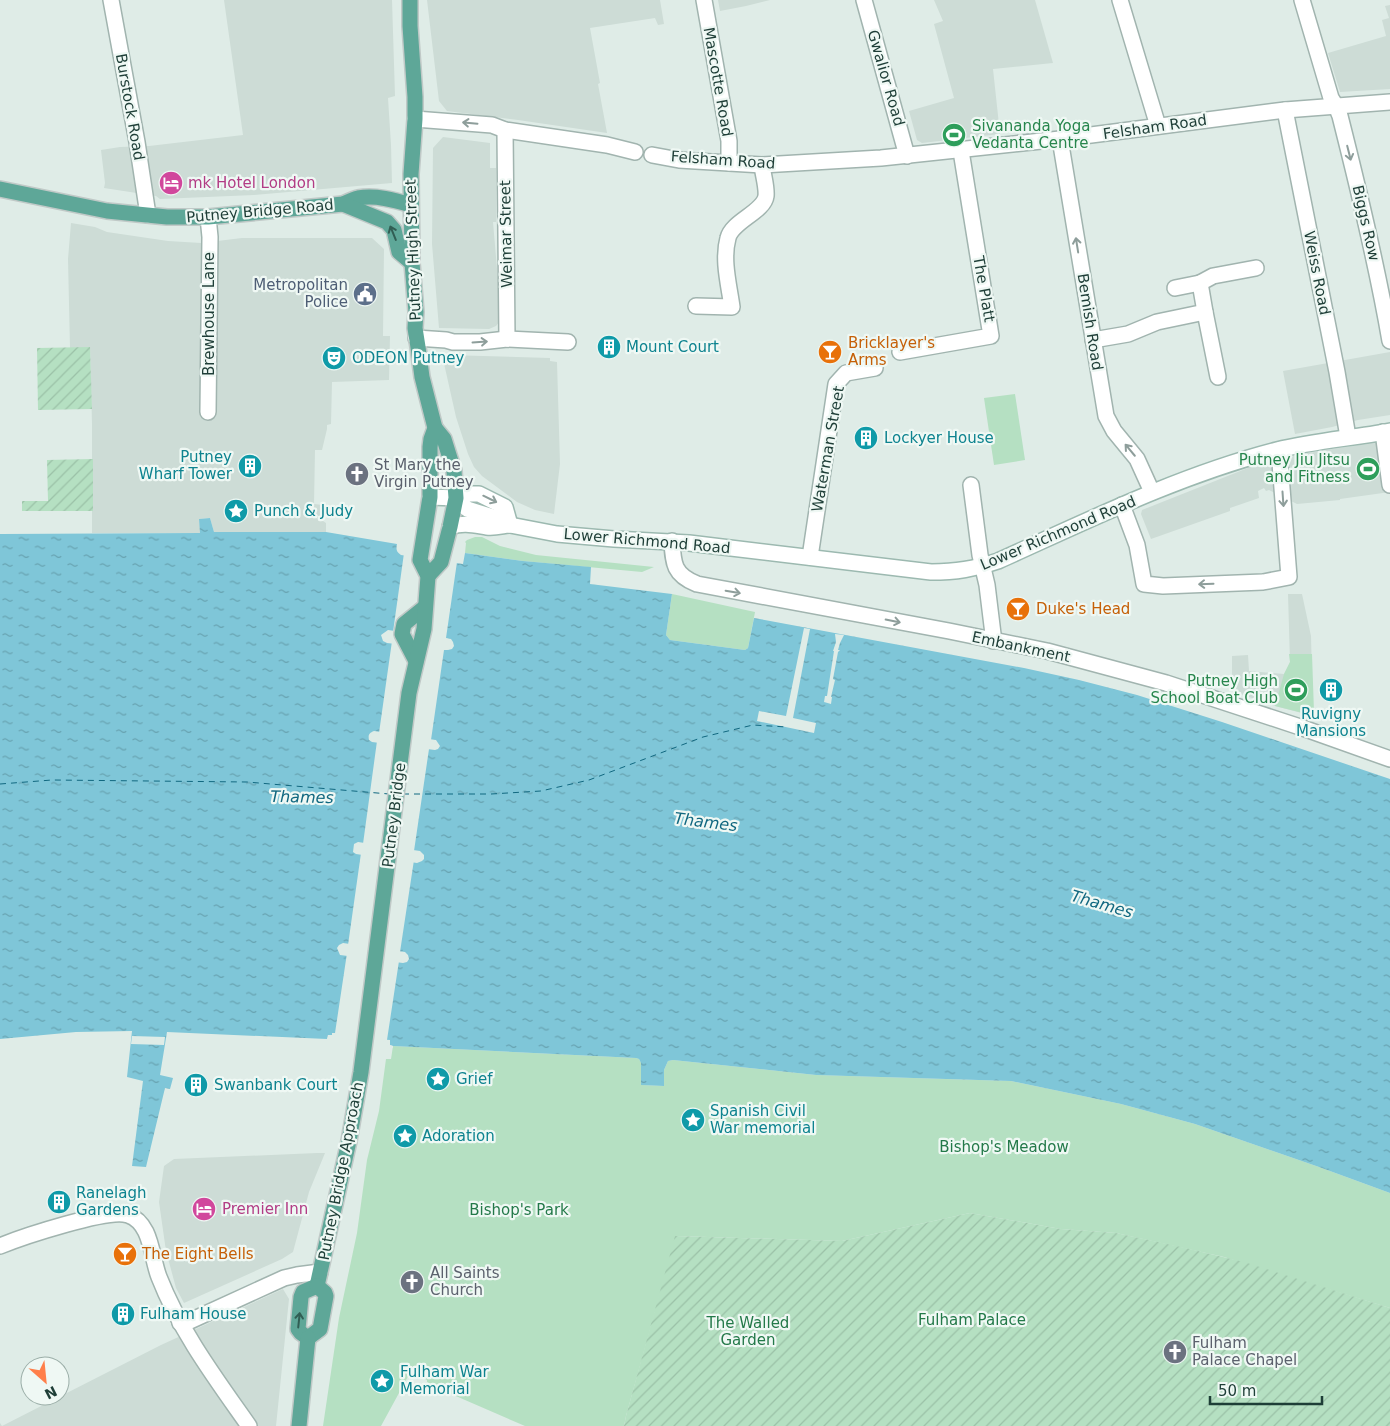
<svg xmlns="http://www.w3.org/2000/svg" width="1390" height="1426" font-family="'DejaVu Sans',sans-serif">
<defs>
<pattern id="garden-furrows" width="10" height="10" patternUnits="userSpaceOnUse" patternTransform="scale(1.25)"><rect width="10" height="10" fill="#b5e0c2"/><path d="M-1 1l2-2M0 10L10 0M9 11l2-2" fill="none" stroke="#9bc1a7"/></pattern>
<pattern id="water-ripples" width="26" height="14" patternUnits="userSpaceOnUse" patternTransform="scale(1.25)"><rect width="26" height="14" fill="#7fc6d8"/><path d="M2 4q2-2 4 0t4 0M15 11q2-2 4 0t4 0" fill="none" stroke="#67a2b0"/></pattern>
</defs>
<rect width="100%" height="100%" fill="#dfece7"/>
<g fill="#cddcd6">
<polygon points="224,0 392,0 395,96 388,98 391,145 392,183 254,195 160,199 156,196 104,188 105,183 101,150 120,147 149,146 243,135"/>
<polygon points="427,0 660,0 664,24 658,25 655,18 590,28 600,83 598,84 607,133 518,120 447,111 439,101"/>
<polygon points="718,0 770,0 746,6 720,11"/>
<polygon points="934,0 1035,0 1053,63 993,69 1000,134 922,143 917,140 909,111 954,98 934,24 943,21"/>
<polygon points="1390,5 1390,89 1340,92 1328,53 1386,36 1382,20 1389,18 1385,6"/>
<polygon points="443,137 490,143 490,168 496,168 496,222 493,222 499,292 500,321 496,326 489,329 439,328 432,244 433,148"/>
<polygon points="71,223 95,227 107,232 168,241 201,243 242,238 372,238 384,249 383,336 390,336 389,380 332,382 331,424 327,425 327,429 322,450 315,450 314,504 323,505 323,521 326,523 326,532 214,532 210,518 199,519 201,533 92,533 92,424 90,348 70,348 68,259"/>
<polygon points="1390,352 1390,415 1358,420 1332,427 1295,434 1283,371"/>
<polygon points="447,355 550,358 550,361 557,362 560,464 554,514 535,510 517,502 482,476 474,467 468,454 456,417 443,359"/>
<polygon points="1390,441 1390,492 1340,499 1340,500 1297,504 1269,490 1266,491 1264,488 1258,491 1259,498 1230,508 1230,511 1151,539 1141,514 1142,510 1268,460 1332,449"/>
<polygon points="1288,594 1302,594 1311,636 1313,716 1275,706 1229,690 1232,681 1232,656 1248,655 1249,671 1284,674 1290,662"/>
<polygon points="317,1153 325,1153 309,1192 293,1252 282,1259 184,1303 176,1288 166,1251 159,1202 164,1166 174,1159"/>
<polygon points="283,1289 289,1299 276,1426 0,1426 0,1423 2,1426 161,1345"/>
</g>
<g fill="#b5e0c2">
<polygon points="1015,394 1025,460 994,465 984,398"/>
<polygon points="475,537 482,537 500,546 536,555 654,567 642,572 523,561 465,553 466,543 465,542 467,540"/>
<polygon points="672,594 755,612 748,648 745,650 670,640 666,635"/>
<polygon points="1289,654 1312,654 1314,712 1312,712 1311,715 1275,706 1284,674 1290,662"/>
<polygon points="393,1046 636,1058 639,1059 641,1063 642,1085 664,1086 664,1070 668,1061 673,1060 816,1075 1011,1081 1121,1104 1195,1124 1319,1167 1390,1193 1390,1308 1224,1257 1116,1233 1061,1229 970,1213 842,1241 676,1236 626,1416 624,1426 525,1426 435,1387 427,1382 427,1380 411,1371 381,1426 323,1426 339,1318 357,1233 367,1160 379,1111 386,1059 391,1059"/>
</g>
<g fill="url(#garden-furrows)">
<polygon points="90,347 92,409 38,410 37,348"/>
<polygon points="93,459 93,511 22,511 22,501 48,501 47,460"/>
<polygon points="970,1213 1061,1229 1116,1233 1181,1247 1244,1262 1390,1308 1390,1426 624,1426 626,1416 675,1236 842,1241"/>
</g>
<path fill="url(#water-ripples)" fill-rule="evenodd" d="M210,518L214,532H326L397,544C396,549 396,552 401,555L463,564L465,553L523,561L591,567L590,584L672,594L666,635L670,640L745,650L748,648L754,618L1024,668L1079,680L1137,695L1222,722L1390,779V1193L1319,1167L1195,1124L1121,1104L1011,1081L816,1075L673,1060L668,1061L664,1070V1086L641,1085V1063L639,1059L636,1058L393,1046L389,1045L390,1040L328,1035L327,1039L167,1032L160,1075L173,1078L170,1089L165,1088L146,1167L132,1166L143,1081L127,1077L132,1031L76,1032L0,1039V534L200,533L199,519ZM388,630L451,639L453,642L454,646L452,649L448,650L387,643L383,641L381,635ZM374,731L436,740L440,746L438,749L435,750L372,742L369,740C368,735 369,733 374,731ZM358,842L420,851L424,855V859L422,861L417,863L356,854L353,852L354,844ZM343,943L405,952L408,955L409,959L407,962L403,963L340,955L337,948L339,945Z"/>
<g fill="#dfece7">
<polygon points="404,553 460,561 460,562 457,562 446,638 449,639 449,641 390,633 393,632"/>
<polygon points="804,628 810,629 793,718 816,723 814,733 757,721 759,711 786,716"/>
<polygon points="835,634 844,635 840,643 838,650 840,650 838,652 833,679 835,680 831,697 832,697 831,704 824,702 825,696 827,696 834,651 833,651 836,642"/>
<polygon points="392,641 448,647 447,650 444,650 431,740 434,741 433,742 376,734 379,733"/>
<polygon points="375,740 433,747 432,749 429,749 414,851 417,852 417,853 359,845 363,844 377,741"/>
<polygon points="358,852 414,860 400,952 403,953 403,954 345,946 345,944 348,945 361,853"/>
<polygon points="347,953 402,960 399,961 387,1040 390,1040 390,1045 393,1046 393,1048 388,1047 387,1042 330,1038 329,1041 327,1042 328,1035 332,1035 332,1033 335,1033"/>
<polygon points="132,1036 165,1037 164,1045 131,1044"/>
</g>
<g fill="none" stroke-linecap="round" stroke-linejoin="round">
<g stroke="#116880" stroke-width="1" stroke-dasharray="6 5" stroke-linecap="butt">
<polyline points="0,784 52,780 247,782 389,794"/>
<polyline points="403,794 491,794 541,791 589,780 703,737 753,725 787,727"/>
</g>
<g stroke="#a1b4af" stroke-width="18">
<g id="street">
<polyline points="111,0 137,142 148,215"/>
<polyline points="704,0 729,141 729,163"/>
<polyline points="864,0 907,156"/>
<polyline points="1120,0 1158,126"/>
<path d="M1302,0L1331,98L1336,106L1340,116C1359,191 1377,265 1390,341"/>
<polyline points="1285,110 1337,372 1348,437"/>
<polyline points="415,119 492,125 505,130 607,145 635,152"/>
<polyline points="505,130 507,339"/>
<polyline points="1060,139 1106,416 1114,431 1137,459 1152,492"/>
<polyline points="652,155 679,160 762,165 881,158 1060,139 1285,110 1390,102"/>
<polyline points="1175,288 1200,283"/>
<path d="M696,306L732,307C729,285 722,260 728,238C732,221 764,212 766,196C767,187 763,175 762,165"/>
<polyline points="1205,312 1218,377"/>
<polyline points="416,338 446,340 453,342 480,342 507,339 568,342"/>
<polyline points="1093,340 1128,334 1157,322 1205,312 1200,283 1213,276 1256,268"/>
<polyline points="900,352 991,336 961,151"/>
<polyline points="208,412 210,237 208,217"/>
<polyline points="1383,432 1390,485"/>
<polyline points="971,485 980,555 987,585 993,634 993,641"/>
<polyline points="1122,505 1137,545 1144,584 1163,586 1263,582 1289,577 1279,450"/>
<path d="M672,541C673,564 674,575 697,584L949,631L1047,651L1166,683L1300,727L1390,759"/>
<polyline points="810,557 836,384 846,373 875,368"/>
<path d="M0,1246C22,1237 109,1208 128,1215C152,1223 151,1257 159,1277C180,1331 216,1379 249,1426"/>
<polyline points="180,1323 190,1321 284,1278 297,1275 320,1272"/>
</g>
</g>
<g stroke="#9cb9b0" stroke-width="18">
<g id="secondary">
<polyline points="430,497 456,498 467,494 479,494 505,507 510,525"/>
<path d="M456,498L467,509L496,518L510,525L557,534L614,539L689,543L931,572C956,572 974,569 998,561C1089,520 1180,475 1277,450C1314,441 1353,438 1390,431"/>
<path d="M450,527C463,522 474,525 487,527C494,528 501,526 508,525"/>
</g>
</g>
<g stroke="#c0c9c7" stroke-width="18">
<g id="primary">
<path d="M0,189L107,211L167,217H208L343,204C348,202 353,199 358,198C376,195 394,200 411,205"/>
<polyline points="343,204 387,222 394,230 399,252 412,263"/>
<polyline points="428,576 441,562 450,527 456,498 454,471 444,439 435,428"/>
<polyline points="416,661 402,634 404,624 425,607"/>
<polyline points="317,1286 349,1141 361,1072 409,693 424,629 428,576 420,560 430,497 430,447 431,439 435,428 422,377 418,347 415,328 416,312 412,263 411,174 415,119 415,97 410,26 410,0"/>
<polyline points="308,1338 301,1333 298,1329 301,1297 303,1292 317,1286"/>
<polyline points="308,1338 320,1329 326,1296 325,1293 317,1286"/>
<polyline points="299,1426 308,1338"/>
</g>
</g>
<use href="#street" stroke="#fff" stroke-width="15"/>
<use href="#secondary" stroke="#fff" stroke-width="15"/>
<use href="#primary" stroke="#5ea798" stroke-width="15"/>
</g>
<defs><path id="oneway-shaft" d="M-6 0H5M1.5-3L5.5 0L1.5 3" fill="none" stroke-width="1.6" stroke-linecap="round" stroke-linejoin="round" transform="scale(1.25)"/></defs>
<g stroke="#8e9e9b">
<use href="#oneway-shaft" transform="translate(470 123) rotate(-175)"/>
<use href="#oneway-shaft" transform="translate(1349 153) rotate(76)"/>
<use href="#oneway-shaft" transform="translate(1077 245) rotate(-99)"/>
<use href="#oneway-shaft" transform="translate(480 342) rotate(-4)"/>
<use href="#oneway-shaft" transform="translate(1130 450) rotate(-130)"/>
<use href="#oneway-shaft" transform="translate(490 499) rotate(26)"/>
<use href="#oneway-shaft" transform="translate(1283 499) rotate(86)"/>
<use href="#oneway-shaft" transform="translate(1206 584) rotate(178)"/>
<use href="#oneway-shaft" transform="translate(733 592) rotate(10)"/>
<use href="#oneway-shaft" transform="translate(893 621) rotate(11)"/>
</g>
<g stroke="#315e54">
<use href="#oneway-shaft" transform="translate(393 233) rotate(-112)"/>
<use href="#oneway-shaft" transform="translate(299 1320) rotate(-84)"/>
</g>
<defs>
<g id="stadium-disc" transform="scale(1.25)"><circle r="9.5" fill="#2e9e5b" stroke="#eff8f4"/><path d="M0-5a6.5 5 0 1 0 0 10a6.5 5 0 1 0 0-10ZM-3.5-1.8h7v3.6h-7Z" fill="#fff"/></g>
<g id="hotel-disc" transform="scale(1.25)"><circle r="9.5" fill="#d1479c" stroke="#eff8f4"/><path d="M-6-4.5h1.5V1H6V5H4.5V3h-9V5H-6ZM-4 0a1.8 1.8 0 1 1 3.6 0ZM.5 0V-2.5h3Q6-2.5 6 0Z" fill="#fff"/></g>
<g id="civic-disc" transform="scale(1.25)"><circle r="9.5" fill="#5c6f8a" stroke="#eff8f4"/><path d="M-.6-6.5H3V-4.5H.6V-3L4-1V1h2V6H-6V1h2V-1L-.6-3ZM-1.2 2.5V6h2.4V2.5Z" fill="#fff"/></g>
<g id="building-disc" transform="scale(1.25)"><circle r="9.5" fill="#0f9aa8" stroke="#eff8f4"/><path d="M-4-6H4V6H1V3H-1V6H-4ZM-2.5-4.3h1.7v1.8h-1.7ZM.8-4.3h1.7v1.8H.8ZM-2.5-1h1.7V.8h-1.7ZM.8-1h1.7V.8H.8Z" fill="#fff"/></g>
<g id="bar-disc" transform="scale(1.25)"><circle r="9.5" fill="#e8710a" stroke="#eff8f4"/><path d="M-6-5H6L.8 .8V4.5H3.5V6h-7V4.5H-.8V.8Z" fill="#fff"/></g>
<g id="theatre-disc" transform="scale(1.25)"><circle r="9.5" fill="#0f9aa8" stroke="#eff8f4"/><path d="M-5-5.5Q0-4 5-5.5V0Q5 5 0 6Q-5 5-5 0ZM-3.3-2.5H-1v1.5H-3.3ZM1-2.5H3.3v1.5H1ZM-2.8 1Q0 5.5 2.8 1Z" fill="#fff"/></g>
<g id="church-disc" transform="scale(1.25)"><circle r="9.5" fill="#6b7280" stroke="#eff8f4"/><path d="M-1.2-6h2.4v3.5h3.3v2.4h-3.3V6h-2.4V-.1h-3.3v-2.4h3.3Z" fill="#fff"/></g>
<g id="sight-disc" transform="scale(1.25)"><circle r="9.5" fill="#0f9aa8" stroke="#eff8f4"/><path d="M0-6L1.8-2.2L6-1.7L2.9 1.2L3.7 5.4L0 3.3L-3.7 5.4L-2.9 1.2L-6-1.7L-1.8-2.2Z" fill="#fff"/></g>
</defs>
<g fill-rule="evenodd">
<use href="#stadium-disc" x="954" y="135"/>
<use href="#hotel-disc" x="171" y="183"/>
<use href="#civic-disc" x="365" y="294"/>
<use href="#building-disc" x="609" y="347"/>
<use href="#bar-disc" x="830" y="352"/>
<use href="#theatre-disc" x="334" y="358"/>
<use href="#building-disc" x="866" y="438"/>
<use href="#building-disc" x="250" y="466"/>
<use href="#stadium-disc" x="1368" y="469"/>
<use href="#church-disc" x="357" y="474"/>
<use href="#sight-disc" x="236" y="511"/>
<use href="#bar-disc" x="1018" y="609"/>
<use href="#stadium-disc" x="1296" y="690"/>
<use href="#building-disc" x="1331" y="690"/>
<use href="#sight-disc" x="438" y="1079"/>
<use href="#building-disc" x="196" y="1085"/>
<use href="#sight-disc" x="693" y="1120"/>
<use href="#sight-disc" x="405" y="1136"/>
<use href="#building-disc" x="59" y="1202"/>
<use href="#hotel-disc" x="204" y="1209"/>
<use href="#bar-disc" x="125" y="1254"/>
<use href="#church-disc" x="412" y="1282"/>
<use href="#building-disc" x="123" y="1314"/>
<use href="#church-disc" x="1175" y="1352"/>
<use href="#sight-disc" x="382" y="1381"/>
</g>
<g text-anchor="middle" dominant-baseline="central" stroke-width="4.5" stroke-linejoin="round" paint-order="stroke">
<g font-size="15" fill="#1e3e37" stroke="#eff8f4">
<text transform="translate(886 78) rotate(74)">Gwalior Road</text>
<text transform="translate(718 82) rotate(80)">Mascotte Road</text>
<text transform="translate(130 107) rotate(80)">Burstock Road</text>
<text transform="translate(1155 127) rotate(-8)">Felsham Road</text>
<text transform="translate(723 160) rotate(4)">Felsham Road</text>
<text transform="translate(260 211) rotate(-5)">Putney Bridge Road</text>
<text transform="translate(1366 223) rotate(77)">Biggs Row</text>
<text transform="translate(506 234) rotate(-91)">Weimar Street</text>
<text transform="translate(413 250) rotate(-92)">Putney High Street</text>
<text transform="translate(1317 273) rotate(79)">Weiss Road</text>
<text transform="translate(984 289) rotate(80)">The Platt</text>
<text transform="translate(209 314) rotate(-90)">Brewhouse Lane</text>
<text transform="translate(1090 322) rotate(81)">Bemish Road</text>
<text transform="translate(828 449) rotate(-80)">Waterman Street</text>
<text transform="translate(1058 533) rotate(-23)">Lower Richmond Road</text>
<text transform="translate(647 541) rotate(5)">Lower Richmond Road</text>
<text transform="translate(1021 647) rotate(12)">Embankment</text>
<text transform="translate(394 815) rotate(-83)">Putney Bridge</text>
<text transform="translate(341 1171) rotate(-79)">Putney Bridge Approach</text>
</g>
<g font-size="15" fill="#27864d" stroke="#eff8f4" text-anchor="end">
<text x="972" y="126" text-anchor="start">Sivananda Yoga<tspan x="972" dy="17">Vedanta Centre</tspan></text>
<text x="1350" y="460">Putney Jiu Jitsu<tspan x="1350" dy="17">and Fitness</tspan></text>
<text x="1278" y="681">Putney High<tspan x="1278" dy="17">School Boat Club</tspan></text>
</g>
<g font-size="15" fill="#b23c85" stroke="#eff8f4" text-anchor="start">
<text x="188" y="183">mk Hotel London</text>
<text x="222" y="1209">Premier Inn</text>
</g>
<g font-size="15" fill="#4e5e75" stroke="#eff8f4" text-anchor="end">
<text x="348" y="285">Metropolitan<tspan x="348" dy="17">Police</tspan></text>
</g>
<g font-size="15" fill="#c56008" stroke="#eff8f4" text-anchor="start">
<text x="848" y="343">Bricklayer's<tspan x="848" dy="17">Arms</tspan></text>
<text x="1036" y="609">Duke's Head</text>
<text x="142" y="1254">The Eight Bells</text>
</g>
<g font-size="15" fill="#0d838f" stroke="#eff8f4" text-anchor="start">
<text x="626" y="347">Mount Court</text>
<text x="352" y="358">ODEON Putney</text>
<text x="884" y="438">Lockyer House</text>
<text x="232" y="457" text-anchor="end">Putney<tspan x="232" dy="17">Wharf Tower</tspan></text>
<text x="254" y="511">Punch &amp; Judy</text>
<text x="1331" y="714" text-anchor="middle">Ruvigny<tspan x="1331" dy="17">Mansions</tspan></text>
<text x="456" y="1079">Grief</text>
<text x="214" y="1085">Swanbank Court</text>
<text x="710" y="1111">Spanish Civil<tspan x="710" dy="17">War memorial</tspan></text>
<text x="422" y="1136">Adoration</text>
<text x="76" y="1193">Ranelagh<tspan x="76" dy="17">Gardens</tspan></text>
<text x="140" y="1314">Fulham House</text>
<text x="400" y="1372">Fulham War<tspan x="400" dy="17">Memorial</tspan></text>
</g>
<g font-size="15" fill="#5b616d" stroke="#eff8f4" text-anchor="start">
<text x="374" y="465">St Mary the<tspan x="374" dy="17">Virgin Putney</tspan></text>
<text x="430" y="1273">All Saints<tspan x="430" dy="17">Church</tspan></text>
<text x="1192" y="1343">Fulham<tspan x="1192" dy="17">Palace Chapel</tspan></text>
</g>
<g font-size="15" fill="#237949" stroke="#eff8f4">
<text x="1004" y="1147">Bishop's Meadow</text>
<text x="519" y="1210">Bishop's Park</text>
<text x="972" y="1320">Fulham Palace</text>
<text x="748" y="1323">The Walled<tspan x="748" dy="17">Garden</tspan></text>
</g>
<g font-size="16" font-style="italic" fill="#116880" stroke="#eff8f4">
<text transform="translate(302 797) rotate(1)">Thames</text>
<text transform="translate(706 822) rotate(7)">Thames</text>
<text transform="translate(1102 904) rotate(16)">Thames</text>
</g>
</g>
<g transform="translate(45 1381) rotate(153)"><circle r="24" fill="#eff8f4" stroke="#9baea8"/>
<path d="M0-4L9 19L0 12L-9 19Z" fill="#ff7f4a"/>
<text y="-8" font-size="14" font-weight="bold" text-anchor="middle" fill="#1e3e37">N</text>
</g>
<path d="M1210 1396v8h112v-8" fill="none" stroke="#1e3e37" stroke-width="2.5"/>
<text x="1218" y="1396" font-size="15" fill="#1e3e37" stroke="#eff8f4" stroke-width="4" paint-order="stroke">50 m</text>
</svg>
